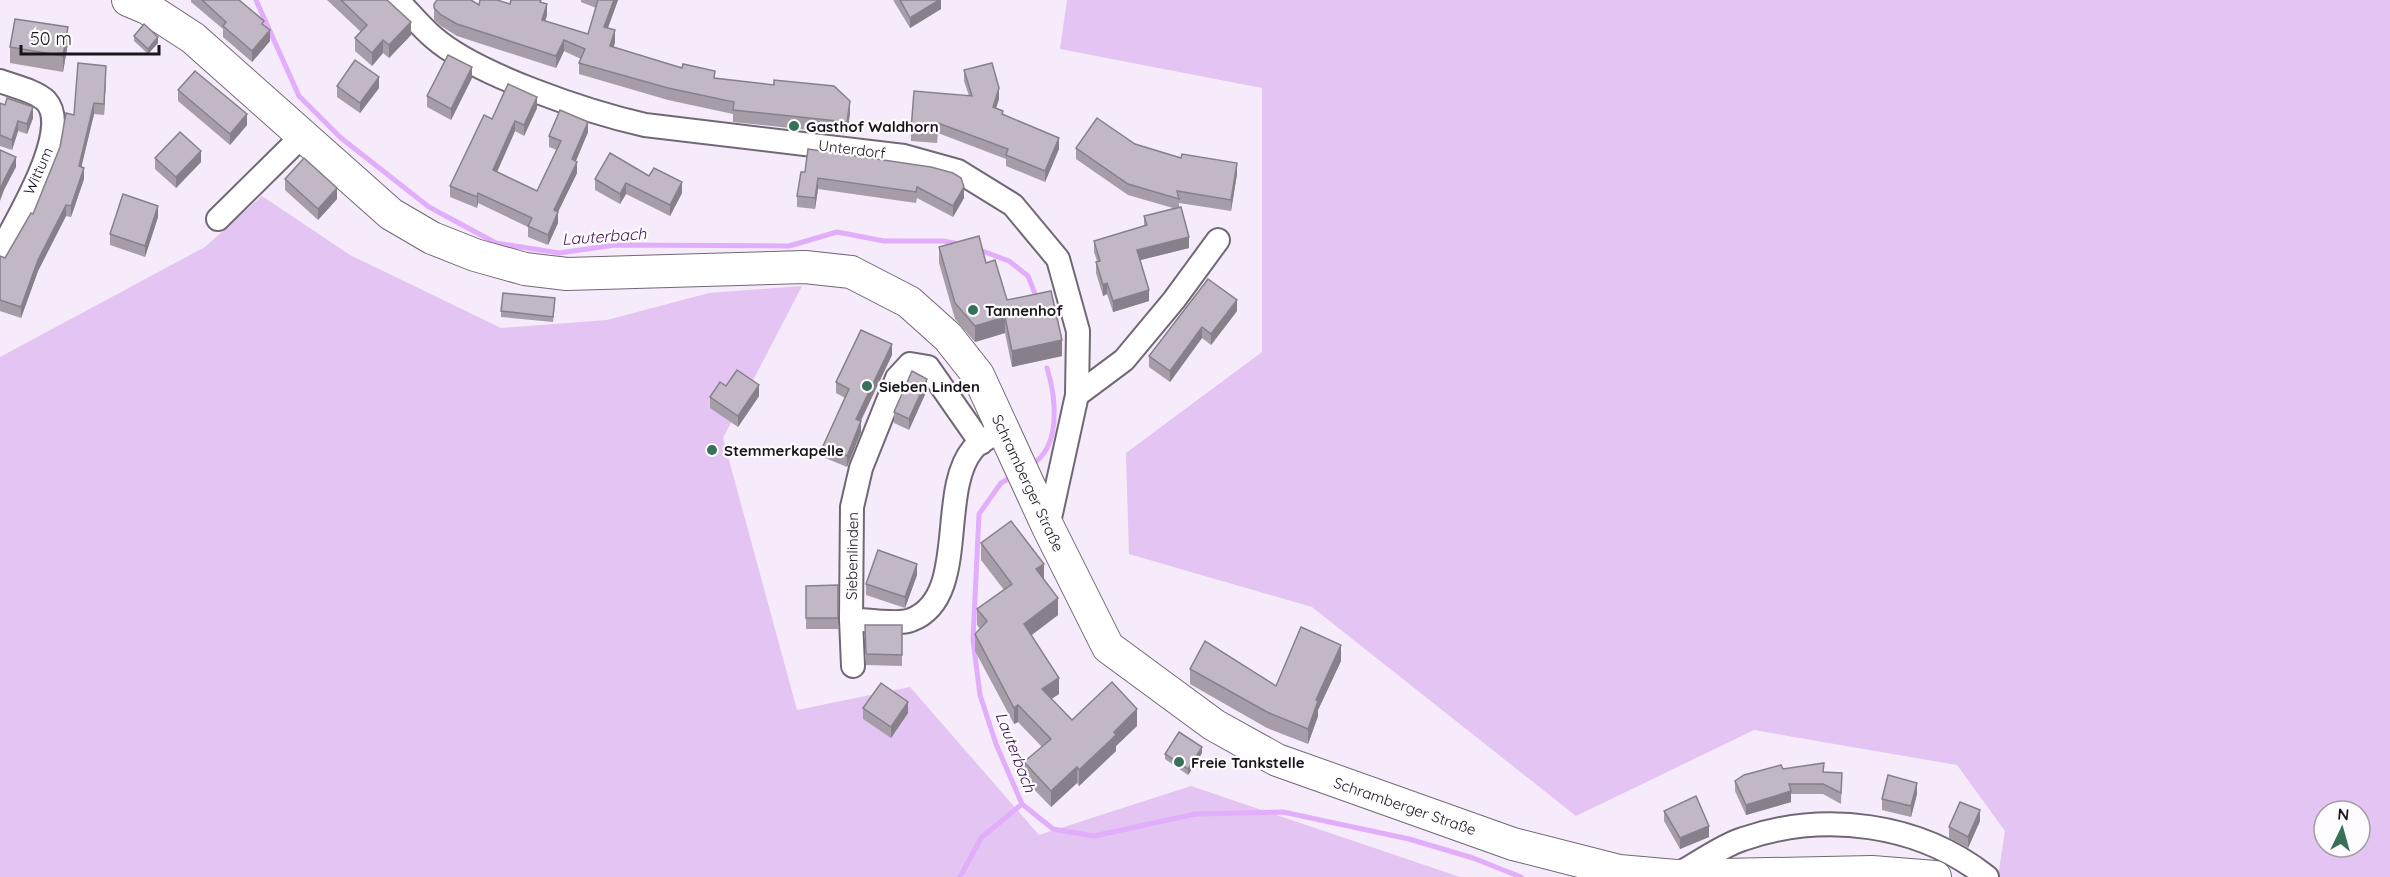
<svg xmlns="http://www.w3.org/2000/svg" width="2390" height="877" font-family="Quicksand,sans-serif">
<rect width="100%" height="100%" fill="#f5ebfa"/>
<g fill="#e3c4f2" fill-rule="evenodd">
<path d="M1067,0H2390V877H1998L2005,831L1957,765L1754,730L1576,816L1312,607L1129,554L1126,453L1262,352V88L1060,49ZM2324,811H2360V847H2324Z"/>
<polygon points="262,196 350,255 501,328 607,320 709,293 802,286 723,438 797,710 910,687 1039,835 1191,786 1460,877 0,877 0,357 205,247"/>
</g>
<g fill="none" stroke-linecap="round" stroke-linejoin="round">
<g stroke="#e2adfa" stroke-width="5">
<polyline points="256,0 299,96 341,138 429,207 496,243 559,253 615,245 789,246 837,232 884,241 943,241 959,244"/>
<polyline points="977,249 1009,261 1028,276 1037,299"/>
<path d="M1031,465C1062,447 1056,397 1047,368"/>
<polyline points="1013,476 1001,483 979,514 973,640 980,695 996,744 1022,804 1053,829 1094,836 1195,814 1283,812 1409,839 1473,858 1521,877"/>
<polyline points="960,877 981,838 1022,804"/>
</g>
<g stroke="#716875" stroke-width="26">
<g id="minor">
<path d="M397,0C409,12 420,26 433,37C476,75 588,112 645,125L904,156L958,171L1013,205L1058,259L1078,331L1077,395L1048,527"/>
<path d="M0,81C13,86 36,91 46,101C73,130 15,222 0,252"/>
<polyline points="218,219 301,137"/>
<polyline points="1077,395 1124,360 1174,300 1218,240"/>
<path d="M981,443L928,367L910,364L897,378L861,468L852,507L851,619C866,620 899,625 911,620C970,598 937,492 973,449C980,440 995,435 1004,429"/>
<polyline points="851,619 853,666"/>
<path d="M1678,874C1699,863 1721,846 1743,839C1824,811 1919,823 1987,877"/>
</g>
</g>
<g stroke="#716875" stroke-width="34">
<polyline id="secondary" points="128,0 147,8 193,38 391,214 432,238 475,255 525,269 567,274 805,267 851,272 909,302 948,337 978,375 1048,527 1108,647 1214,725 1277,760 1513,844 1619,871 1676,876 1872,872 1935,877"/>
</g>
<use href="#minor" stroke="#fff" stroke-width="22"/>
<use href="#secondary" stroke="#fff" stroke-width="32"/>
</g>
<g fill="#a69da9">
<polygon points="191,0 239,0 264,25 270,41 252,62 223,37 223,29 191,2"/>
<polygon points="327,0 387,0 411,35 389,58 383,53 372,66 355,51 355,38 361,32"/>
<polygon points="581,0 618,0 608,28 615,42 614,47 715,78 850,113 847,134 733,122 733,114 668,100 579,74 579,63 581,59 564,51 556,68 457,36 441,26 434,20 434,4 479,5 544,3 547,15 545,21 588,34 596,8 581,2"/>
<polygon points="893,0 941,0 941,9 910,28"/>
<polygon points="134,36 158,43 148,54 134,41"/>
<polygon points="68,43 63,72 10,63 10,47"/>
<polygon points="964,70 999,99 996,108 1003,114 1059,149 1045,182 1006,166 1006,159 938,133 937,143 911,141 911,130 969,96 964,81"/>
<polygon points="106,76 104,115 94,114 81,167 84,179 71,217 66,216 38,271 21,318 0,311 0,256 5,258 33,214"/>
<polygon points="472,78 451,120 427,107 427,96"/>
<polygon points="337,86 379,88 360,113 337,97"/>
<polygon points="178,90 247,125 230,145 178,101"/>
<polygon points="0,103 33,118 27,134 18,131 12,150 0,146"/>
<polygon points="537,108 524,136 515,131 497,172 537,191 557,150 549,147 549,136 588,132 576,161 577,173 558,212 558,223 548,245 528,237 528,227 478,203 477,208 450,197 450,186 492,119"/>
<polygon points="1135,144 1237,174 1231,211 1179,203 1179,207 1189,248 1140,260 1149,301 1113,312 1107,294 1103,296 1096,273 1096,262 1097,261 1094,252 1094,241 1144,226 1144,216 1173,208 1128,195 1076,159 1076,148"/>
<polygon points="808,149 964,198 953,217 917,198 916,203 818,189 815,209 797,207 797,196 805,172"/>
<polygon points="155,158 201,162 176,188 155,169"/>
<polygon points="649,176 682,193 670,216 626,194 620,204 595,190 595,179"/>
<polygon points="285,179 337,199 318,220 285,190"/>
<polygon points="158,217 145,257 110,245 110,234"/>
<polygon points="939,247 986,263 1007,300 1062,356 1012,367 1005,333 975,342 955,319 939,263"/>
<polygon points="1208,279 1237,311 1211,345 1202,338 1170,382 1149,367 1149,356"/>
<polygon points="555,304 553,322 501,317 501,311"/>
<polygon points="892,355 861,421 861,432 847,467 823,457 823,446 845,398 836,393 836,382"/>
<polygon points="726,386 759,396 738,427 710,408 710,397"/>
<polygon points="927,390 909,430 894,423 894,412"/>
<polygon points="981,543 1044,579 1058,615 1031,635 1059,694 1051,699 1072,720 1137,726 1116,746 1116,751 1079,786 1077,783 1051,807 1024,779 1024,762 1042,747 1018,722 1014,724 975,651 975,634 980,629 977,625 977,609 1004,590 981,560"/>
<polygon points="917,575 905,608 866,595 866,584"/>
<polygon points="838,585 838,629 806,629 806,586"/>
<polygon points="865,625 902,625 902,666 866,665"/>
<polygon points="1341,661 1318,710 1318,716 1308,744 1267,728 1190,684 1190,669 1276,686"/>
<polygon points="863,708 908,713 891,738 863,719"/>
<polygon points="1202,753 1188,775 1165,759 1165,754"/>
<polygon points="1783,769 1842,773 1841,804 1823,794 1791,794 1791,802 1746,815 1735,791 1735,781"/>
<polygon points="1917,794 1911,817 1882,810 1882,799"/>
<polygon points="1664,811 1709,837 1680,849 1664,821"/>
<polygon points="1980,821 1968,848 1949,838 1949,827"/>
</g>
<g fill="#87808a">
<polygon points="614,0 618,0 604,38 604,27"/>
<polygon points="939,0 941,0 941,9 910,28 910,18"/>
<polygon points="547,4 547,15 542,32 542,20"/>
<polygon points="411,22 411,35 389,58 389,45"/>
<polygon points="68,27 68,43 63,72 63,56"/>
<polygon points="270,30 270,41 252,62 252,51"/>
<polygon points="615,30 615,42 610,57 610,46"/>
<polygon points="158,37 158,43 148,54 148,49"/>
<polygon points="383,40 383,53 372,66 372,53"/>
<polygon points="564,40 564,51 556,68 556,56"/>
<polygon points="106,66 106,76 104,115 104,104"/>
<polygon points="472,67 472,78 451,120 451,109"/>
<polygon points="379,77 379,88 360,113 360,103"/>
<polygon points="999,88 999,99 993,118 993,107"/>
<polygon points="537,97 537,108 524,136 524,125"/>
<polygon points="850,101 850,113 847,134 847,122"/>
<polygon points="94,103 94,114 79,177 79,166"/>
<polygon points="33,107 33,118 27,134 27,124"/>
<polygon points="247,114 247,125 230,145 230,134"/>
<polygon points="18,121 18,131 12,150 12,140"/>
<polygon points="515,121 515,131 493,181 493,170"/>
<polygon points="588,122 588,132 572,170 572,159"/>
<polygon points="1059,138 1059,149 1045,182 1045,171"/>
<polygon points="201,151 201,162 176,188 176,177"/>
<polygon points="16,157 16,167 4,190 0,201 0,190 4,180"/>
<polygon points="577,162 577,173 558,212 558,223 548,245 548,235 554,210"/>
<polygon points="1237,163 1237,174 1231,211 1231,200"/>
<polygon points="84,168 84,179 71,217 71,206"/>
<polygon points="818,178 818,189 815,209 815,198"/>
<polygon points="682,182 682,193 670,216 670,205"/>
<polygon points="626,183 626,194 620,204 620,194"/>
<polygon points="964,187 964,198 953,217 953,206"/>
<polygon points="337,188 337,199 318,220 318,209"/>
<polygon points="478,193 478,203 477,208 477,197"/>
<polygon points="66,205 66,216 38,271 21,318 21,307 38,260"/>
<polygon points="158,206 158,217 145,257 145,246"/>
<polygon points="1189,237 1189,248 1137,261 1137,250"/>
<polygon points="1107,283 1107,294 1103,296 1103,285"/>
<polygon points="1149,290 1149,301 1113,312 1113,301"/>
<polygon points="1237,300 1237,311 1211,345 1211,334"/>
<polygon points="1005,317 1005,333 975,342 975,326"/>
<polygon points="1202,327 1202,338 1170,382 1170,371"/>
<polygon points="1062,340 1062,356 1012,367 1012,351"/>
<polygon points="892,344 892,355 856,430 856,419"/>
<polygon points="927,379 927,390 909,430 909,419"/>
<polygon points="759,385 759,396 738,427 738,416"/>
<polygon points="861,421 861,432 847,467 847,456"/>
<polygon points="917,564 917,575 905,608 905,597"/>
<polygon points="1044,564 1044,580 1036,569"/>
<polygon points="1058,598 1058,615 1024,641 1024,624"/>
<polygon points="1341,645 1341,661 1318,710 1318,716 1308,744 1308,729 1316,700"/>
<polygon points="1059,678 1059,694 1042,705 1042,689"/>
<polygon points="908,702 908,713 891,738 891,727"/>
<polygon points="1018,705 1018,722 1014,724 1014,708"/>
<polygon points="1137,709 1137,726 1116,746 1116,751 1079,786 1079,770 1114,732"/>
<polygon points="1202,747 1202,753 1188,775 1188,769"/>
<polygon points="1077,767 1077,783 1051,807 1051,791"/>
<polygon points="1917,783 1917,794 1911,817 1911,806"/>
<polygon points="1791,791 1791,802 1746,815 1746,805"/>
<polygon points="1980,810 1980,821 1968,848 1968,837"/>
<polygon points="1709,826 1709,837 1680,849 1680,838"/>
</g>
<g fill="#c1b7c5" stroke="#87808a" stroke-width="1.5">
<polygon points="202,0 239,0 264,21 262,24 270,30 252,51 223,26 226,22"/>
<polygon points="341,0 387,0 411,22 389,45 383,40 372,53 355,38 367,25"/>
<polygon points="437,0 471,0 479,5 480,0 497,0 510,4 511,0 541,0 540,2 547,4 542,20 588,34 598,0 614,0 604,27 615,30 610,46 682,68 683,64 715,71 714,78 774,85 774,80 834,86 850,101 847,122 733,110 734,102 668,88 579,63 585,49 564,40 556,56 457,24 441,15 434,8 434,4"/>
<polygon points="900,0 939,0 910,18"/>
<polygon points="15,19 68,27 63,56 10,47"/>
<polygon points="144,24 158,37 148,49 134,36"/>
<polygon points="448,55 472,67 451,109 427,96"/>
<polygon points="355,60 379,77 360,103 337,86"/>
<polygon points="78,63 106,66 104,104 94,103 79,166 84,168 71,206 66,205 38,260 21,307 0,300 0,256 5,258 31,213 33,214 60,147 66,113 74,115"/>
<polygon points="992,63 999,88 993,107 1003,111 1002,114 1059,138 1045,171 1006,155 1008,149 938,123 937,132 911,130 914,91 972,96 964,70"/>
<polygon points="195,71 247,114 230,134 178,90"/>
<polygon points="508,84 537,97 524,125 515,121 493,170 537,191 561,141 549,136 560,110 588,122 572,159 577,162 554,210 558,212 548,235 528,226 532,218 478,193 477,197 450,186 484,115 492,119"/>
<polygon points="7,98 33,107 27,124 18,121 12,140 0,135 0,103 5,105"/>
<polygon points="1097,118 1135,144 1181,158 1182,154 1237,163 1231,200 1177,191 1179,199 1128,184 1076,148"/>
<polygon points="180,132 201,151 176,177 155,158"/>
<polygon points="808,149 931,167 953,173 961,178 964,187 953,206 917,187 916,192 818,178 815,198 797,196 801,172 805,172"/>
<polygon points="0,150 16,157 4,180 0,190"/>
<polygon points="610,153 649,176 654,168 682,182 670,205 626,183 620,194 595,179"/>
<polygon points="304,158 337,188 318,209 285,179"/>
<polygon points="123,194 158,206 145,246 110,234"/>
<polygon points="1181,207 1189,237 1137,250 1149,290 1113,301 1107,283 1103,285 1096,262 1100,261 1094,241 1147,225 1144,216"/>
<polygon points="979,236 986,263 995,260 1007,300 1051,291 1062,340 1012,351 1005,317 975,326 955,303 939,247"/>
<polygon points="1208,279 1237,300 1211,334 1202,327 1170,371 1149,356"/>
<polygon points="503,293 555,298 553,317 501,311"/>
<polygon points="861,330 892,344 856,419 861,421 847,456 823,446 849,389 836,382"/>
<polygon points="737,370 759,385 738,416 710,397 720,382 726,386"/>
<polygon points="912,371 927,379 909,419 894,412"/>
<polygon points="1011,521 1044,564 1036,569 1058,598 1024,624 1059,678 1042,689 1072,720 1112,682 1137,709 1114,732 1116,735 1079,770 1077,767 1051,791 1024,762 1051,739 1018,705 1014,708 975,634 987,621 977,609 1012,584 981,543"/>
<polygon points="878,550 917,564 905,597 866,584"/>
<polygon points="838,585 838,618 806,618 806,586"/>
<polygon points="865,625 902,625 902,655 866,654"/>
<polygon points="1301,627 1341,645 1316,700 1318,701 1308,729 1267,712 1190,669 1205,641 1276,686"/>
<polygon points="881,683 908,702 891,727 863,708"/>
<polygon points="1179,732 1202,747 1188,769 1165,754"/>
<polygon points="1824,763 1823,772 1842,773 1841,793 1823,784 1789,784 1791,791 1746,805 1735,781 1744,775 1781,765 1783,769"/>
<polygon points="1888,775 1917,783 1911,806 1882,799"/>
<polygon points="1696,796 1709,826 1680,838 1664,811"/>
<polygon points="1960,802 1980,810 1968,837 1949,827"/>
</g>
<g fill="#37715a" stroke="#fefcff" stroke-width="2">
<circle cx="794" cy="126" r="6"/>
<circle cx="973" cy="310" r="6"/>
<circle cx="867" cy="386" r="6"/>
<circle cx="712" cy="450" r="6"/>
<circle cx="1179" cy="762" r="6"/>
</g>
<g text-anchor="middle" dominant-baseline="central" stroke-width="4.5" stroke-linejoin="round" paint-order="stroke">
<g font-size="15" font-weight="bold" fill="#19161b" stroke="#fefcff" text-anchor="start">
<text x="806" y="126">Gasthof Waldhorn</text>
<text x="985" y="310">Tannenhof</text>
<text x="879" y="386">Sieben Linden</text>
<text x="724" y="450">Stemmerkapelle</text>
<text x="1191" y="762">Freie Tankstelle</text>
</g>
<g font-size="15" fill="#19161b" stroke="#fefcff">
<text transform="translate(852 149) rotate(7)">Unterdorf</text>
<text transform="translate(38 171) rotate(-66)">Wittum</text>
<text transform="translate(1028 483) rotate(65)">Schramberger Straße</text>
<text transform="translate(852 556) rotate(-89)">Siebenlinden</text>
<text transform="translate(1405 806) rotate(19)">Schramberger Straße</text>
</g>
<g font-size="16" font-style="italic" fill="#3e0d50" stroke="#fefcff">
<text transform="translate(604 236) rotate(-4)">Lauterbach</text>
<text transform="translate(1016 752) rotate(69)">Lauterbach</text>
</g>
</g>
<g transform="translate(2342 829) rotate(5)"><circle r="28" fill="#fefcff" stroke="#a2a0a4" stroke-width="1.5"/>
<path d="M0-4.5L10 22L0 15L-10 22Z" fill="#37715a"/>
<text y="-9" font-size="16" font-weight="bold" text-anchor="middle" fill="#19161b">N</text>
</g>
<path d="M21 45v9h138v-9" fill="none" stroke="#19161b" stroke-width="3"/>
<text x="30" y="45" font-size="18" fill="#19161b" stroke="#fefcff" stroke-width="4.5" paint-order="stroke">50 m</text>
</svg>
